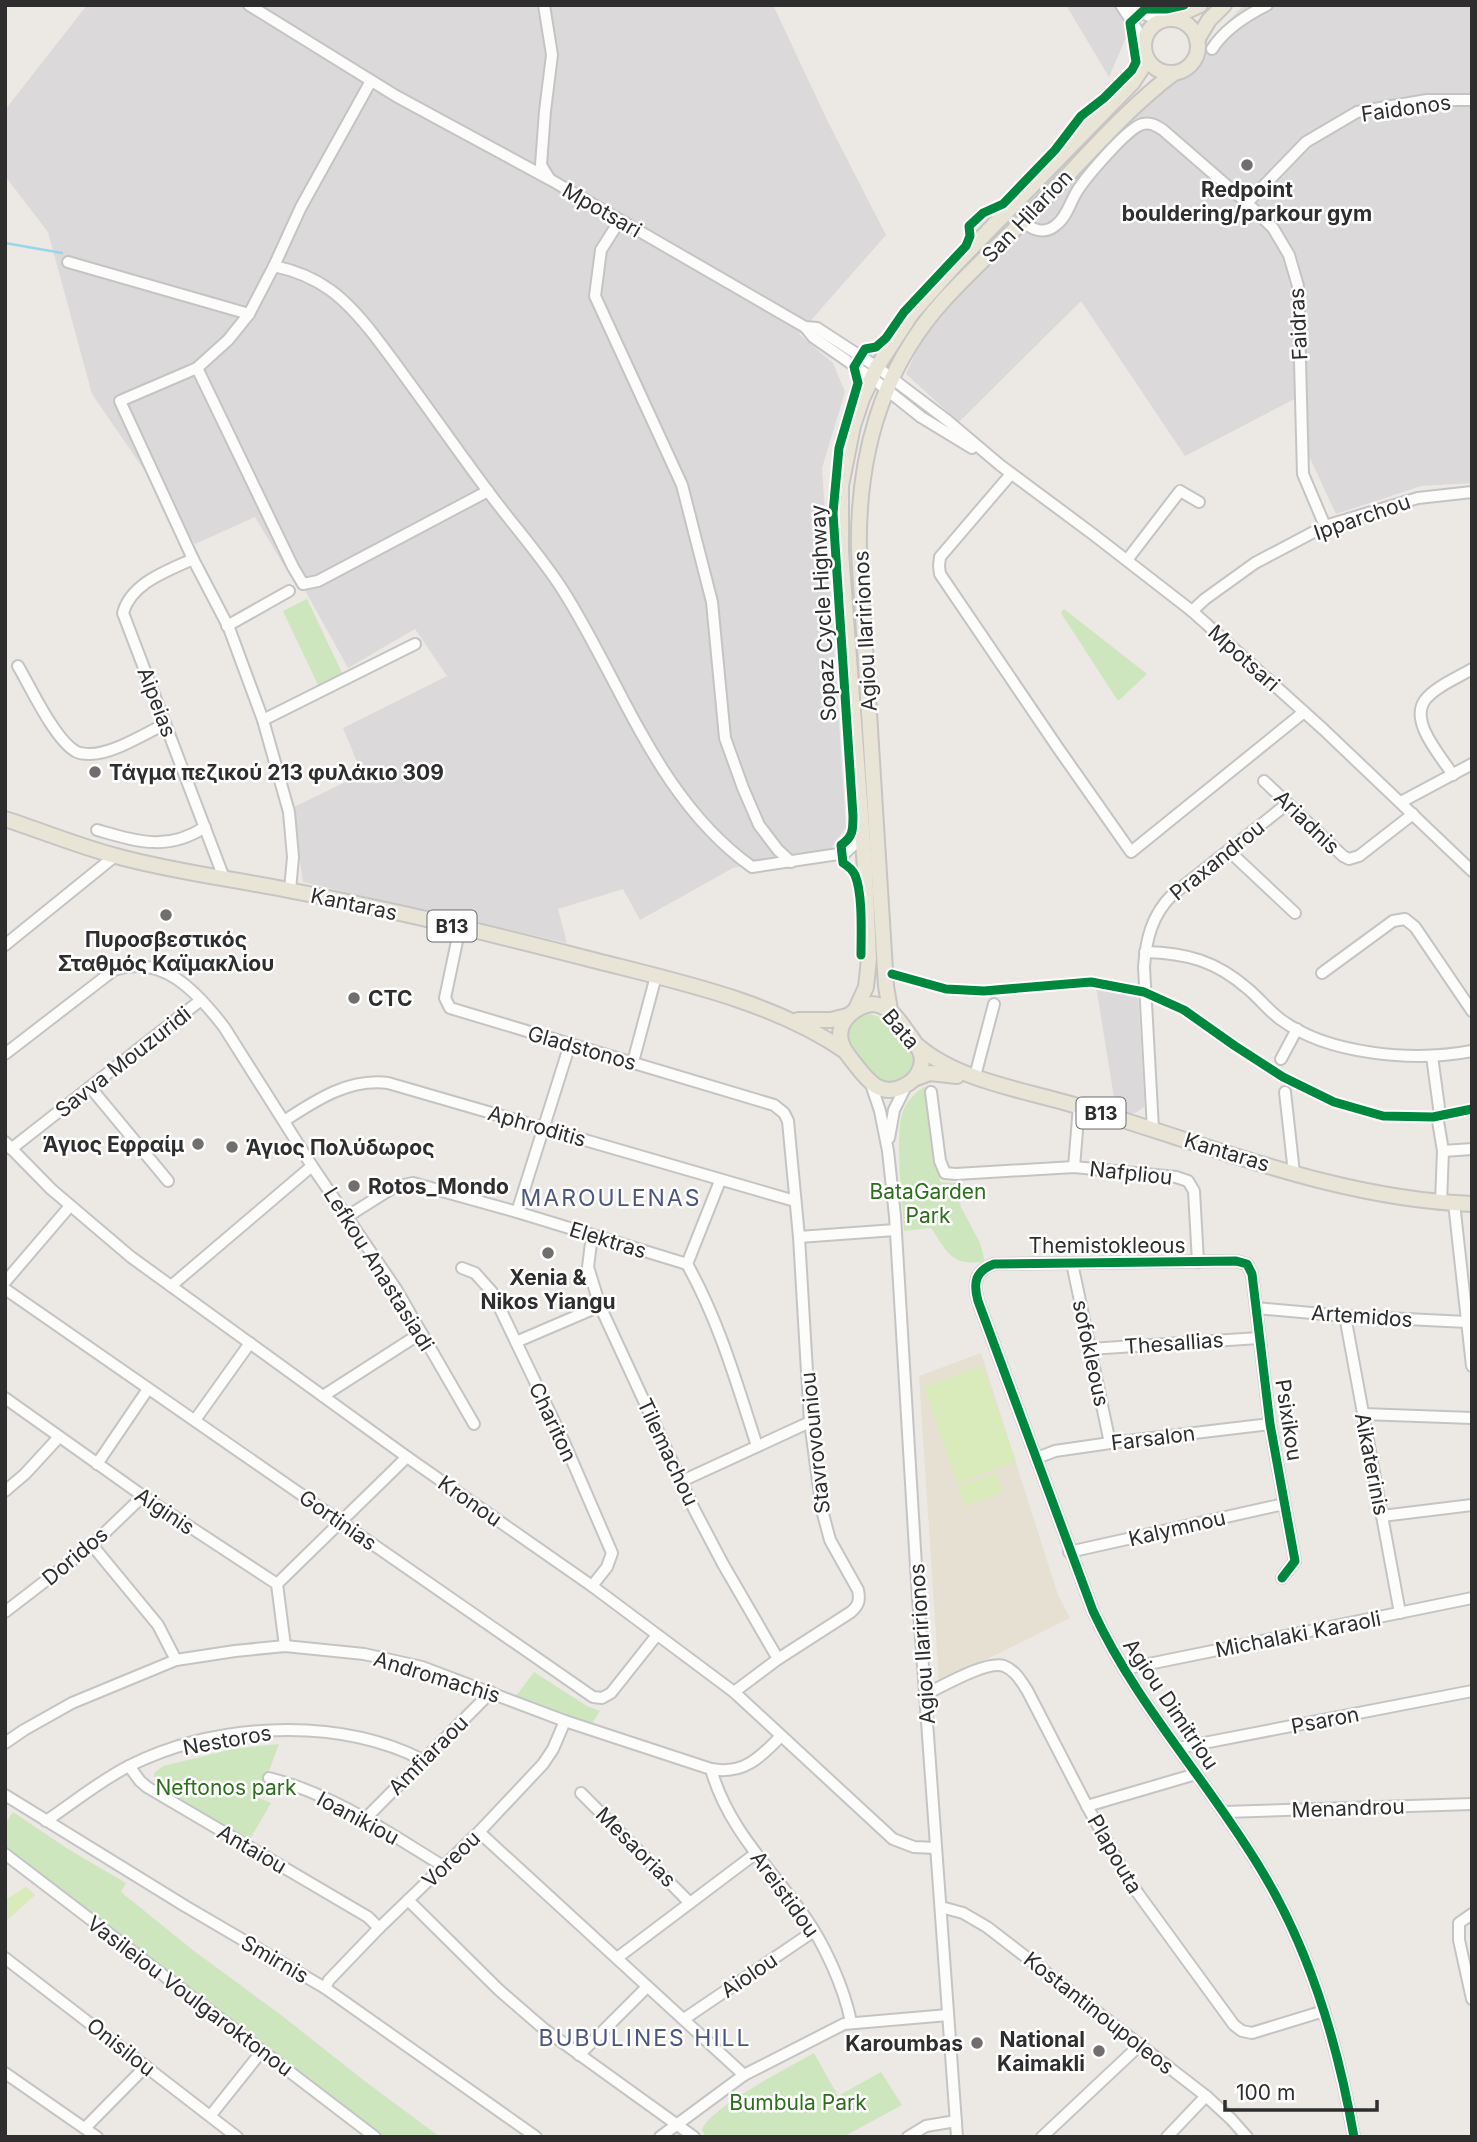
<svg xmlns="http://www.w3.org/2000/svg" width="1477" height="2142" font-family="Inter,sans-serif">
<rect width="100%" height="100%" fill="#ece8e4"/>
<g fill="#dcd9db">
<polygon points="87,5 773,5 828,122 886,235 799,334 833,363 845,392 822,468 846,827 829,852 733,868 640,920 623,889 558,909 567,943 303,882 292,808 362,774 343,728 447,676 415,629 348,668 306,592 290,576 255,517 195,544 92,394 48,232 5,176 5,110"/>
<polygon points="1066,5 1140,5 1109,77"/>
<polygon points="1244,5 1472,5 1472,483 1421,486 1336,514 1308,454 1306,393 1185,456 1081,301 959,422 906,374 927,328"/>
<polygon points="1096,986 1116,988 1138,995 1144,1094 1144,1107 1137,1112 1131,1114 1116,1110"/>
</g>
<polygon fill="#e6e0d3" points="981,1353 1058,1595 1070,1618 939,1683 919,1376"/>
<g fill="#cee6be">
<polygon points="307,599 343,675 319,687 283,611"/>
<polygon points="1064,609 1147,674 1118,701 1061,613"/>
<path d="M870,1014L886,1019L914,1054L915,1062L913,1070L902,1083C897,1083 890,1085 885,1084C876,1081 869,1072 864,1065C850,1047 836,1021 870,1014Z"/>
<path d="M924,1087H927L940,1182L957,1183L961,1207L980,1243L985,1262C951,1266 948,1253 931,1228L904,1231C903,1204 894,1134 903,1111C907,1101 915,1093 924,1087Z"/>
<polygon points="534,1672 587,1706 600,1711 591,1725 516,1696"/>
<polygon points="279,1744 259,1798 271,1803 249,1841 155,1786 154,1773 163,1766 233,1749"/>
<polygon points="13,1812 68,1849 126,1883 121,1892 194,1951 281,2015 366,2082 440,2137 383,2137 5,1850 5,1824"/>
<path d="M814,2053L838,2096L881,2072L902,2105L843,2137H706L702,2130C707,2109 793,2065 814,2053Z"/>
</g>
<g fill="#d9eabb">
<polygon points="982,1366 1016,1461 957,1483 924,1387"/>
<polygon points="996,1473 1003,1492 965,1506 958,1486"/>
<polygon points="26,1887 35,1895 5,1922 5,1900"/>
</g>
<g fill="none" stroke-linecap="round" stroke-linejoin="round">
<polyline stroke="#99d6ec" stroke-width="2.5" points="5,243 62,253"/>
<g stroke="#c5c4c5" stroke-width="14">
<g id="minor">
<polyline points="249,5 396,96 551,180 805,327 817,328 877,367 948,421 1000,465 1094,535 1192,611 1323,729 1472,871"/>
<polyline points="544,5 552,55 545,111 541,165 549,178"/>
<polyline points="1121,5 1136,28 1144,46"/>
<polyline points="1128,5 1140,13 1163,20"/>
<path d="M1212,49C1224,30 1247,15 1267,5"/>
<polyline points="1247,203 1306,142 1357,112 1427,100 1472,100"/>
<polyline points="620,220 601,250 595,296 682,485 712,602 725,738 743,788 759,825 778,850 791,862"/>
<path d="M1023,222C1033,230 1044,235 1056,225C1066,218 1070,203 1076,193C1084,179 1129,126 1143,124C1151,122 1157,126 1163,130L1247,203L1273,228L1289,255L1298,286L1303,474L1325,526"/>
<polyline points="68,262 249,314"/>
<path d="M274,266C321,276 345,298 374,335C413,386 449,439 487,490C512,524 542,557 564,592C623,686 658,800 752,867L845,853L862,837"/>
<polyline points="805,327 813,337 872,378 921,417 972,448"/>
<polyline points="197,368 293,567 303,584 318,581 488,491"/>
<polyline points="1011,474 940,557 939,566 940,574 1058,748 1131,852 1304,712"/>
<path d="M193,559C167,571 131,583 123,613L224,878"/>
<polyline points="1127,560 1180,491 1199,502"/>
<polyline points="1192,611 1205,599 1255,563 1325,526 1418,498 1472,492"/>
<polyline points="227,626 289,591"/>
<path d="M18,666C31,688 54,738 75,751C78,753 86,754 90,754C113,754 144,734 165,724"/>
<polyline points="263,720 415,644"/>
<path d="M1453,775C1441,756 1409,722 1425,700C1435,687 1457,678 1472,669"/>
<polyline points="1264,781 1343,856 1349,859 1359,856 1413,814"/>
<polyline points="1401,802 1472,764"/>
<path d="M97,830C136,841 167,852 205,827"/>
<polyline points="1229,851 1295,913"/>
<polyline points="290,890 293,857 289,812 263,720 229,628 193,559 120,401 197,368 228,340 249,314 274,266 301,207 371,81"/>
<path d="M460,927L445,998L450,1008L774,1105L784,1113L788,1121L799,1237L810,1422L822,1510L830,1540L858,1590C860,1600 859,1605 851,1612L778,1659L734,1692"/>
<polyline points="5,945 115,856"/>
<path d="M1145,952C1187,953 1216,961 1248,989C1259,998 1268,1010 1280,1019C1328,1055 1414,1062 1472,1051"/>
<polyline points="1322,973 1393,921 1405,919 1415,927 1472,1011"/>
<path d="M5,1054L114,970C162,953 197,992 224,1027L312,1166L396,1289L474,1424"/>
<polyline points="1432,1056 1440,1115"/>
<polyline points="1281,1059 1297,1029"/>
<polyline points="633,1062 656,976"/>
<polyline points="975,1076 994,1004"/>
<polyline points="871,1084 880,1111 888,1151 895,1216 917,1583 957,2137"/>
<polyline points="90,1087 168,1181"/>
<polyline points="931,1092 940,1161 945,1173 956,1174 1074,1167 1176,1177 1188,1181 1194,1191 1198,1262"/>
<polyline points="1285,1092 1294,1173"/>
<path d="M284,1121C316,1100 349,1078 388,1083L795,1201"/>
<polyline points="1438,1121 1443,1151 1441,1202"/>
<path d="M1153,1129L1144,967C1146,939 1152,915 1172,895L1287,804"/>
<polyline points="889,1138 894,1110 906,1086"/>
<polyline points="5,1142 51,1189 131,1257 407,1457 592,1586 734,1692 893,1839 914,1847 936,1848"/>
<polyline points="11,1149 201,1000"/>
<polyline points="1443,1151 1472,1149"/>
<polyline points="1074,1167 1079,1106"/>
<polyline points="1454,1203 1472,1366"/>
<polyline points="517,1212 570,1044"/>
<path d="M348,1216L394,1187L413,1183L517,1212L687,1264C719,1321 737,1384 757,1446"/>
<polyline points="592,1235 588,1267 600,1306 694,1509 723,1564 778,1659"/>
<polyline points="799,1237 895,1230"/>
<polyline points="1072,1263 1110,1443"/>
<polyline points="687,1264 720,1181"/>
<polyline points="462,1268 475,1273 492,1292 564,1442 612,1553 607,1567 592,1586"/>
<polyline points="5,1282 70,1206"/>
<polyline points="171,1286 312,1166"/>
<polyline points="5,1289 593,1697 602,1698 611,1693 657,1635"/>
<polyline points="1256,1308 1345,1316 1467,1322"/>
<polyline points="1345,1316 1400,1613"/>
<polyline points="516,1342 600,1306"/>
<polyline points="1089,1349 1259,1338"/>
<polyline points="323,1396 421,1333"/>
<polyline points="5,1398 143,1496 277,1584 285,1646"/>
<polyline points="1363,1414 1472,1418"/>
<polyline points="195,1420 250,1343"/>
<polyline points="1037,1458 1055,1451 1110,1443 1270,1424"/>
<polyline points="97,1464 148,1389"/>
<polyline points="682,1481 810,1422"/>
<polyline points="5,1491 25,1474 59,1437"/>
<polyline points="1382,1516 1472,1505"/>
<polyline points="92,1545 158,1625 176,1660"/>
<polyline points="1069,1552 1284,1504"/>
<path d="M1282,1578L1295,1561L1270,1424L1252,1274L1247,1264L1236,1261L994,1264C975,1271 973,1283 978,1301L1093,1611C1137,1706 1210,1783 1263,1873C1311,1953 1338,2045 1354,2137"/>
<polyline points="277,1584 407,1457"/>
<polyline points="5,1612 92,1545 143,1496"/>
<polyline points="1124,1669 1472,1598"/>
<path d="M926,1694C943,1686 987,1660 1004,1666C1015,1670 1021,1681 1027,1690L1087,1806L1129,1881L1234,2025L1242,2031L1252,2033L1324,2011"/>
<path d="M5,1743L24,1730L72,1703L176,1660L235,1651L285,1646L364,1654L422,1667L565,1721L711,1769C743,1775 760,1758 781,1736"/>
<polyline points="1178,1748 1472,1691"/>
<polyline points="129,1766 140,1781 147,1787 368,1917 379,1928"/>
<path d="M711,1769C727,1827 769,1867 803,1914C824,1943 844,1987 851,2022"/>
<path d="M269,1778C333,1794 387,1832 443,1866"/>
<polyline points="581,1793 690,1903"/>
<polyline points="5,1795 185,1906 325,1988 536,2137"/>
<polyline points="1087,1806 1196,1774"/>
<polyline points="1224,1812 1472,1804"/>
<polyline points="366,1818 491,1692"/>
<path d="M46,1821C73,1803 102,1779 131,1765C217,1723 336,1716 423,1760"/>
<polyline points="479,1832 744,2075"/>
<polyline points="5,1854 375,2137"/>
<polyline points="408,1900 499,1990 544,2029 694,2137"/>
<polyline points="941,1907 963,1913 987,1927 1206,2096 1231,2119 1247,2137"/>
<polyline points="1472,1914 1459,1923 1459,1940 1472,1999"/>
<polyline points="5,1958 237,2137"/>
<polyline points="617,1958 755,1854"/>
<polyline points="325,1988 329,1980 379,1928 479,1832 543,1764 553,1749 565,1721"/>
<polyline points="684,2019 814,1931"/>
<polyline points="579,2055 647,1987"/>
<polyline points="5,2073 97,2137"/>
<polyline points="211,2115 262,2051"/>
<polyline points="85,2128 146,2066"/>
<polyline points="660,2137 744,2075 844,2024 948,2015"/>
<polyline points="908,2137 926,2126 956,2121"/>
<polyline points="1042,2137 1141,2044"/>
<polyline points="1167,2137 1206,2096"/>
</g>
</g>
<g stroke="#c6c5c4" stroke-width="18">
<g id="major">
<polyline points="1171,18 1200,5"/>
<circle cx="1171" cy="46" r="27"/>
<polyline points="1197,40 1209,20 1224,5"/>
<path d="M5,819C42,831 78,846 116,856C174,872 234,879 293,891C395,910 497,935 597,961C680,982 774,1002 845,1051"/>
<path d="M871,1004C891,1004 900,1023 911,1037C919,1048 926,1058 919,1071C916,1078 910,1083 904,1086C881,1098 868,1081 855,1064C851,1059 846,1053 843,1047C833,1025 852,1008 871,1004Z"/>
<polyline points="856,1009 866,987 869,959 865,868 841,552 841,486 853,426 862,399 877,367 912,313 952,268 1133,82 1142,68 1146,57"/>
<path d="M890,1010L886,986L859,552C857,460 880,371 943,301C974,267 1009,236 1041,203C1084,159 1125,110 1174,73"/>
<polyline points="798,1020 831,1020 847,1016"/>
<path d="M918,1046C960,1082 1030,1091 1081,1107C1209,1145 1337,1199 1472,1204"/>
<polyline points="914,1079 930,1073 957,1076"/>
</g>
</g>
<use href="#minor" stroke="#fcfcfb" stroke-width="10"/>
<use href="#major" stroke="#e8e4d6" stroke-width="14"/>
<g stroke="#fff" stroke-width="13">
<g id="cycleway">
<path d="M861,955C861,934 863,894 855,875C852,869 848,866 843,863L841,845C853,837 853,830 853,816L833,513L839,448L858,383L854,367L865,349L876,347L886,338L904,312L966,246L970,236L969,226L983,213L1003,204L1055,150L1081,116L1104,98L1132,70L1136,62L1130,23L1145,9H1166L1184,5"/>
<polyline points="892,974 946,989 984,991 1091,982 1144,992 1184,1010 1235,1046 1283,1077 1334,1102 1383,1116 1433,1117 1472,1109"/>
<path d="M1282,1578L1295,1561L1270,1424L1252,1274L1247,1264L1236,1261L994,1264C975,1271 973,1283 978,1301L1093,1611C1137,1706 1210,1783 1263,1873C1311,1953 1338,2045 1354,2137"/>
</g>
</g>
<use href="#cycleway" stroke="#00873e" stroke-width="9"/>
</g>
<g fill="#706f6e" stroke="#fff" stroke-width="2.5">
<circle cx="1247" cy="165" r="7"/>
<circle cx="95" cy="772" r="7"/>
<circle cx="166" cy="915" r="7"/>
<circle cx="354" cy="998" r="7"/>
<circle cx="198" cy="1144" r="7"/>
<circle cx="232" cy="1147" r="7"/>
<circle cx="354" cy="1186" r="7"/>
<circle cx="548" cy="1253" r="7"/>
<circle cx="977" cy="2043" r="7"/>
<circle cx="1099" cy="2051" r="7"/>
</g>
<g text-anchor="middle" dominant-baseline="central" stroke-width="5" stroke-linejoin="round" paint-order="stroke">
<g fill="#fff" stroke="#6d6d6d" stroke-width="2">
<rect x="427.5" y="910.5" width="49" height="31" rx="5"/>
<rect x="1076.5" y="1097.5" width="49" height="31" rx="5"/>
</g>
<g font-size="19" font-weight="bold" fill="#2e2e2e">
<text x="452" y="926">B13</text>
<text x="1101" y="1113">B13</text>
</g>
<g font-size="21" fill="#2e2e2e" stroke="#fff">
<text transform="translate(1406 108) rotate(-8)">Faidonos</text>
<text transform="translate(602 210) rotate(30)">Mpotsari</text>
<text transform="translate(1027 216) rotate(-46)">San Hilarion</text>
<text transform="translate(1298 324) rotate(-93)">Faidras</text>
<text transform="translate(1362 517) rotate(-19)">Ipparchou</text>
<text transform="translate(823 613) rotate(-93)">Sopaz Cycle Highway</text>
<text transform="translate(865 631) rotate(-93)">Agiou Ilaririonos</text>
<text transform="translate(1244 658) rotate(42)">Mpotsari</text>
<text transform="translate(157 702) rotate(69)">Aipeias</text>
<text transform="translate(1307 822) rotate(44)">Ariadnis</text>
<text transform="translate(1217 860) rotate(-39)">Praxandrou</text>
<text transform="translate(354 904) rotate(12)">Kantaras</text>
<text transform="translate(901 1029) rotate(50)">Bata</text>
<text transform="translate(582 1048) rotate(16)">Gladstonos</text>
<text transform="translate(123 1062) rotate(-38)">Savva Mouzuridi</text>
<text transform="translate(537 1126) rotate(16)">Aphroditis</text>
<text transform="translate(1227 1152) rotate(17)">Kantaras</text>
<text transform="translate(1131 1173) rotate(6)">Nafpliou</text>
<text transform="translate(608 1240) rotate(17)">Elektras</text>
<text x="1107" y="1245">Themistokleous</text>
<text transform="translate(379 1269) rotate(58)">Lefkou Anastasiadi</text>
<text transform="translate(1362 1316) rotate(4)">Artemidos</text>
<text transform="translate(1174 1343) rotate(-4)">Thesallias</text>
<text transform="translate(1091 1353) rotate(78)">sofokleous</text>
<text transform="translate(1289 1420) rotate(81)">Psixikou</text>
<text transform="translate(553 1422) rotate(65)">Chariton</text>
<text transform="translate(1153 1438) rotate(-7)">Farsalon</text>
<text transform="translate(815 1443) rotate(-96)">Stavrovouniou</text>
<text transform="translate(668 1452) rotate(65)">Tilemachou</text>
<text transform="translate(1372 1464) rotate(79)">Aikaterinis</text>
<text transform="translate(470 1501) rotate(35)">Kronou</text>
<text transform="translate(165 1511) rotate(34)">Aiginis</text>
<text transform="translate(338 1520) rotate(35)">Gortinias</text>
<text transform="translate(1177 1528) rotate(-13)">Kalymnou</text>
<text transform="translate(75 1556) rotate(-40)">Doridos</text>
<text transform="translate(1298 1634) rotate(-11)">Michalaki Karaoli</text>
<text transform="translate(922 1644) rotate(-94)">Agiou Ilaririonos</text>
<text transform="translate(437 1677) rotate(17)">Andromachis</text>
<text transform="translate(1171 1704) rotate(56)">Agiou Dimitriou</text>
<text transform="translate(1325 1720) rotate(-11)">Psaron</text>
<text transform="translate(227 1740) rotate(-10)">Nestoros</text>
<text transform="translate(428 1755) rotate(-45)">Amfiaraou</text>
<text transform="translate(1348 1808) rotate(-2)">Menandrou</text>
<text transform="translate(358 1818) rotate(28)">Ioanikiou</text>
<text transform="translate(636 1847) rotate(45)">Mesaorias</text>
<text transform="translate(252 1849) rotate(30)">Antaiou</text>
<text transform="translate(1115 1854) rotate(60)">Plapouta</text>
<text transform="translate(451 1859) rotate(-44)">Voreou</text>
<text transform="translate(785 1894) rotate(54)">Areistidou</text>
<text transform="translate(275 1959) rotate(30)">Smirnis</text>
<text transform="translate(749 1975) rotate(-34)">Aiolou</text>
<text transform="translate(190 1996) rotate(37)">Vasileiou Voulgaroktonou</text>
<text transform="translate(1099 2013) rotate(38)">Kostantinoupoleos</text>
<text transform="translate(121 2047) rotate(38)">Onisilou</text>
</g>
<g font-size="21" font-weight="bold" fill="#2e2e2e" stroke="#fff" text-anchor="start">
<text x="1247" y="189" text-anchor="middle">Redpoint<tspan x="1247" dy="24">bouldering/parkour gym</tspan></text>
<text x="109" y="772">Τάγμα πεζικού 213 φυλάκιο 309</text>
<text x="166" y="939" text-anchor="middle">Πυροσβεστικός<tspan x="166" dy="24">Σταθμός Καϊμακλίου</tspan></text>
<text x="368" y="998">CTC</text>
<text x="184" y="1144" text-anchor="end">Άγιος Εφραίμ</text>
<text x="246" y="1147">Άγιος Πολύδωρος</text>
<text x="368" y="1186">Rotos_Mondo</text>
<text x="548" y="1277" text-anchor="middle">Xenia &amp;<tspan x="548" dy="24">Nikos Yiangu</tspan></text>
<text x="1085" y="2039" text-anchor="end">National<tspan x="1085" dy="24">Kaimakli</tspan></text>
<text x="963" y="2043" text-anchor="end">Karoumbas</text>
</g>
<g font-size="21" fill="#2c6e1b" stroke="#fff">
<text x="928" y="1191">BataGarden<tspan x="928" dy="24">Park</tspan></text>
<text x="226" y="1787">Neftonos park</text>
<text x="798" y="2102">Bumbula Park</text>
</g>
<g font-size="23" letter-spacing="2" fill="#4d5680" stroke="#fff">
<text x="611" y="1198">MAROULENAS</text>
<text x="645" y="2038">BUBULINES HILL</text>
</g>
</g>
<rect width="1477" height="2142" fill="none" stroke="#2e2e2e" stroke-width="14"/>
<path d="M1225 2100v10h152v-10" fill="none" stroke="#2e2e2e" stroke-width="3.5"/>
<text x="1236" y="2100" font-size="21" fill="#2e2e2e" stroke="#ffffff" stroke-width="5" paint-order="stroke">100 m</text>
</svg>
